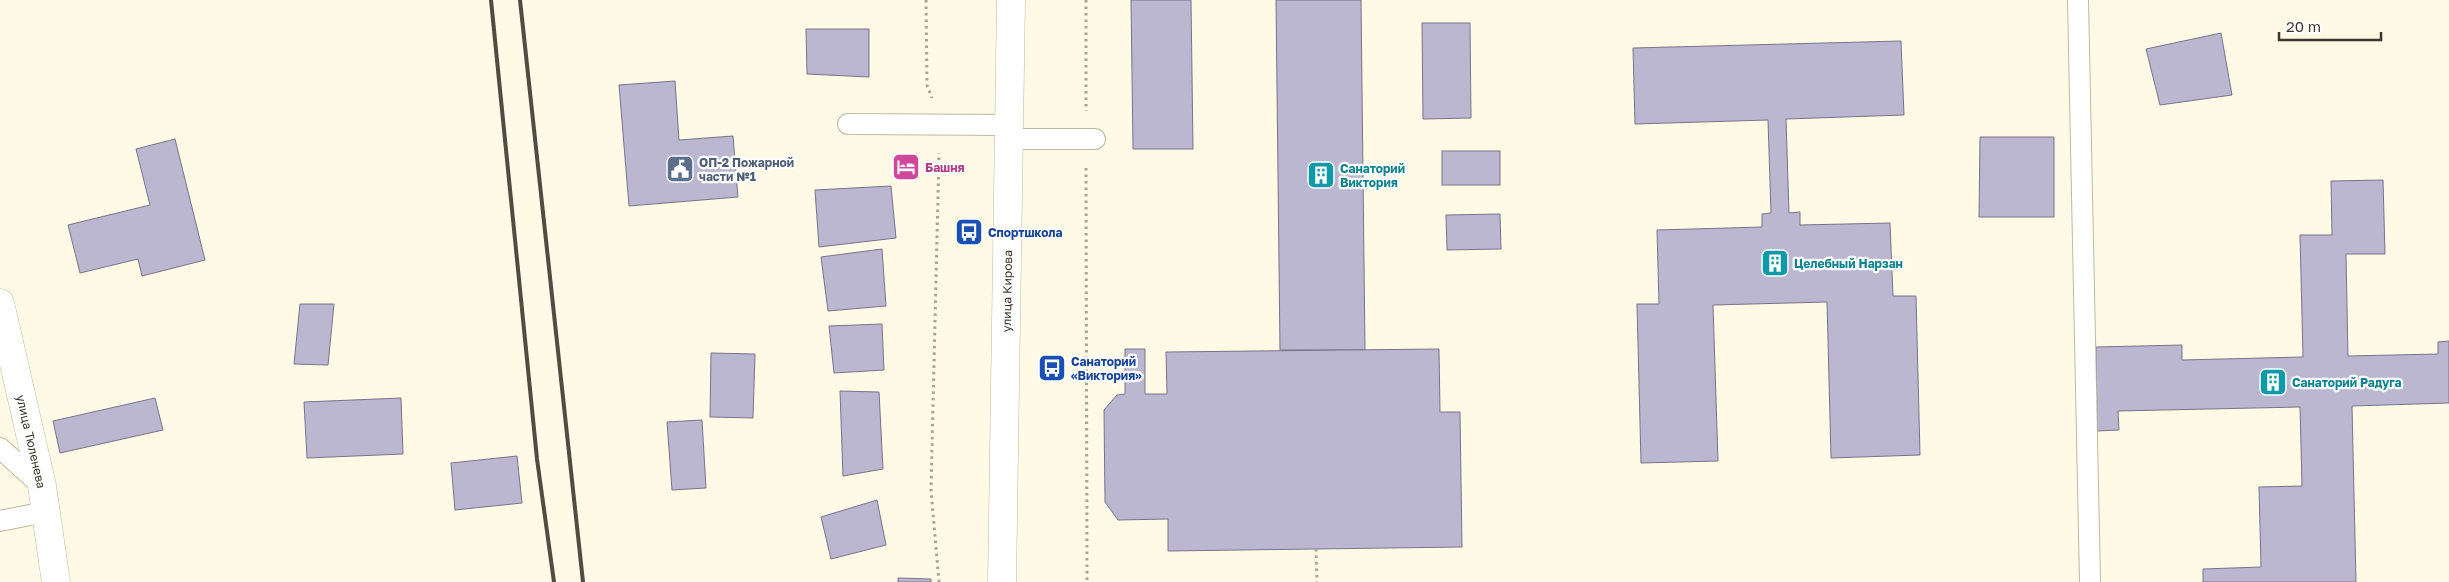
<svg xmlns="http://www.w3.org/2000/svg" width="2449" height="582" font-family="'Golos Text',sans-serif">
<rect width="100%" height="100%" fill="#fffae5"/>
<g fill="#bcb7d0" stroke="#78738a">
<polygon points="1131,0 1191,0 1193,149 1133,149"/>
<polygon points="1276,0 1361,0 1365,350 1280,350"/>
<polygon points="1422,23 1470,23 1471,118 1423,119"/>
<polygon points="806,29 869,29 869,77 807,74"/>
<polygon points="2221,33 2232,95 2160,105 2146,49"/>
<polygon points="1901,41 1904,115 1786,119 1789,213 1800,212 1800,225 1890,223 1893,296 1916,296 1920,455 1831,458 1827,302 1713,305 1718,461 1641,463 1637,304 1659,304 1657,230 1762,227 1762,214 1771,213 1768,120 1635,124 1633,48"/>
<polygon points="675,81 679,140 733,136 738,197 629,206 619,85"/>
<polygon points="1980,137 2054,137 2054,217 1979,217"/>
<polygon points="175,139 205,260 142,276 138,259 80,273 68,225 150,205 136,149"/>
<rect x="1442" y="151" width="58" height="34"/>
<polygon points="2383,180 2385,254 2346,254 2348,356 2438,354 2438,342 2449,341 2449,403 2352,406 2356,582 2203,582 2203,569 2261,567 2259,487 2302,486 2300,407 2118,411 2119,430 2097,431 2096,347 2182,345 2182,360 2303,357 2300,235 2332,235 2331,181"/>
<polygon points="891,186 896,238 819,247 815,190"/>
<polygon points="1500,214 1501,249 1447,250 1446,215"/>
<polygon points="882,249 886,306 828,311 821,257"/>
<polygon points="300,304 334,304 328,365 294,364"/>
<polygon points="882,324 884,370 834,373 829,326"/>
<polygon points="1125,349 1145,349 1145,394 1167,394 1166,352 1439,349 1440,412 1460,412 1462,547 1168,551 1168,519 1118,520 1105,502 1104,410 1117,395 1125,394"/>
<polygon points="711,353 755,354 753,418 710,417"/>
<polygon points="840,391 879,392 883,469 843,476"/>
<polygon points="155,398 163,430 60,453 53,421"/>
<polygon points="401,398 403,454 307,458 304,402"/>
<polygon points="702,420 706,488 672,490 667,422"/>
<polygon points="517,456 522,503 455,510 451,463"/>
<polygon points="877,500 886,545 831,559 821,517"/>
<polygon points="898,578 931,579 931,582 898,582"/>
</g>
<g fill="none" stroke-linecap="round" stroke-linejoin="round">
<g stroke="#bfb9a0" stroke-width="22">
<g id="service">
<polyline points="2078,0 2090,582"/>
<polyline points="848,124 1009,125"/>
<polyline points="1009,139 1095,139"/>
<polyline points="0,448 42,486"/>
<polyline points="0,521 45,512"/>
</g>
</g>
<g stroke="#bfb9a0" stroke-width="29">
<g id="minor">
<path id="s1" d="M0,303L42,486L56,582"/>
</g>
</g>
<g stroke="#bfb9a0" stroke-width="29">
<g id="tertiary">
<path id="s2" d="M1002,582L1011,0"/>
</g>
</g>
<g stroke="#a8a494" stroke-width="3" stroke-dasharray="2.5 4" stroke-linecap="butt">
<polyline points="926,0 927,85 932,98"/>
<polyline points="1086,0 1086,111"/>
<polyline points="1086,168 1087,582"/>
<polyline points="1316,549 1317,582"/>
<polyline points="939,582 931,490 939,153"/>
</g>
<use href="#service" stroke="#fff" stroke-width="20"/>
<use href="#minor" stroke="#fff" stroke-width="28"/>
<use href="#tertiary" stroke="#fff" stroke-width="28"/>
<g stroke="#4f4c41" stroke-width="4">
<polyline points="491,0 537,459 554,582"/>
<polyline points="520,0 583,582"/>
</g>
</g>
<defs>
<g id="hotel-square" transform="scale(1.4375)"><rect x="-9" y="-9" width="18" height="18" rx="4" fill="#d1479c" stroke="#fff"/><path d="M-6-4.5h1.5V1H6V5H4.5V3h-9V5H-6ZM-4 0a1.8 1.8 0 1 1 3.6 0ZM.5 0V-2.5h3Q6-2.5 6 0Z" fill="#fff"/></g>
<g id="civic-square" transform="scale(1.4375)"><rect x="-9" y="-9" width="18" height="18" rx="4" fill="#5c6f8a" stroke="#fff"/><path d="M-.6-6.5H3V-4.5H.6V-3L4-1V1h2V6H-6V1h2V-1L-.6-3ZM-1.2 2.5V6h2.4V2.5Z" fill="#fff"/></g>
<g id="building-square" transform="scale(1.4375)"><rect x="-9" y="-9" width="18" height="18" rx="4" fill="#0f9aa8" stroke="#fff"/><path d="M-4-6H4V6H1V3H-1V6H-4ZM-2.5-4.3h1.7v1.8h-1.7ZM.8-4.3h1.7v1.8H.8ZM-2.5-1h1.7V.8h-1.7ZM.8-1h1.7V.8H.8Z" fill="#fff"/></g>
<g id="bus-square" transform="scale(1.4375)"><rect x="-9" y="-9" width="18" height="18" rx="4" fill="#1a4fb4" stroke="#fff"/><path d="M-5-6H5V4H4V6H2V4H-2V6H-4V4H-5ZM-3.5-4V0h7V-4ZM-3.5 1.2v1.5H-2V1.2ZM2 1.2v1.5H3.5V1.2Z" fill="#fff"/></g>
</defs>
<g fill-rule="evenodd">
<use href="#hotel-square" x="906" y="167"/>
<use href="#civic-square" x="680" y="169"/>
<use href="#building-square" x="1321" y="175"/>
<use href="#bus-square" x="969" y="232"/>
<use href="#building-square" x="1775" y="263"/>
<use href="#bus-square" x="1052" y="368"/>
<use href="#building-square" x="2273" y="382"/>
</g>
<g text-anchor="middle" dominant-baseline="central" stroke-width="4.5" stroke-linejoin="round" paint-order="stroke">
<g font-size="12" font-weight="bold" fill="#4e5e75" stroke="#fff" text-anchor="start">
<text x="699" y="162">ОП-2 Пожарной<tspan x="699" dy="14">части №1</tspan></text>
</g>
<g font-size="12" font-weight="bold" fill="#b23c85" stroke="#fff" text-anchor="start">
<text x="925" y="167">Башня</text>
</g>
<g font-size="12" font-weight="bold" fill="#0d838f" stroke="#fff" text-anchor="start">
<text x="1340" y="168">Санаторий<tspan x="1340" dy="14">Виктория</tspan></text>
<text x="1794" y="263">Целебный Нарзан</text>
<text x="2292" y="382">Cанаторий Радуга</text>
</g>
<g font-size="12" font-weight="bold" fill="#164399" stroke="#fff" text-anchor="start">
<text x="988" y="232">Спортшкола</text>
<text x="1071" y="361">Санаторий<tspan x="1071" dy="14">«Виктория»</tspan></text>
</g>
<g font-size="12" fill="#3a372d" stroke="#fff">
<text stroke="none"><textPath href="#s2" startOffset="291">улица Кирова</textPath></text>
<text stroke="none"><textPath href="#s1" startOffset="142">улица Тюленева</textPath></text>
</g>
</g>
<path d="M2279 32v8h102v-8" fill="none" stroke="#3a372d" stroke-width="2.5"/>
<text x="2286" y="32" font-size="15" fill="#3a372d" stroke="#ffffff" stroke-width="4" paint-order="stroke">20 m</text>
</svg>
